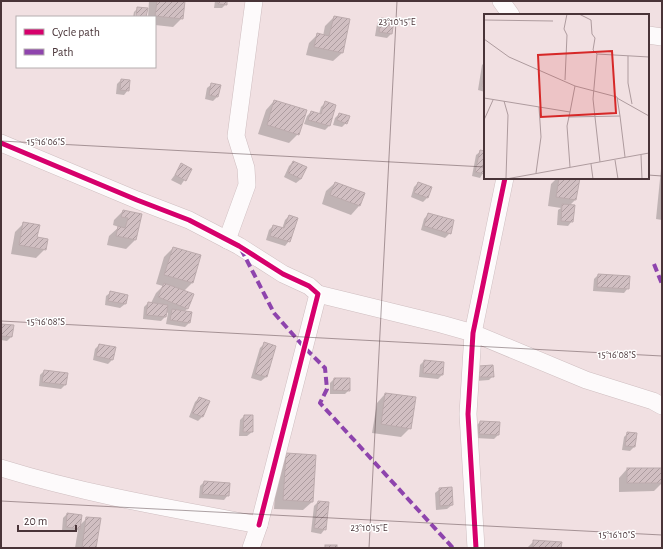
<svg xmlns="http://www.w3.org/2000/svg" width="663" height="549" font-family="'Alegreya Sans',sans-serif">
<defs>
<pattern id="building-hatch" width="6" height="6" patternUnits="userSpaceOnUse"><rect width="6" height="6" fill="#d1bfc2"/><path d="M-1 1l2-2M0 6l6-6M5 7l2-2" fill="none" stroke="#ac9c9f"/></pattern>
</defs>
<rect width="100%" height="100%" fill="#f1e0e2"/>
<g fill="#0003">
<polygon points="149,1 184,1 182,18 173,27 155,25 155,17 148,17"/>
<polygon points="215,1 226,1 226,4 222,8 214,8"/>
<polygon points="138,8 145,17 137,17 138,11 136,11 135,17 133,17 134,12"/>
<polygon points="334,17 342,53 333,61 306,55 309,43 318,34 323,36 325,26"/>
<polygon points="381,19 391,34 387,38 375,36 377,24"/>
<polygon points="485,62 485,92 478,90 482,65"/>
<polygon points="121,80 128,90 124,95 116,94 117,84"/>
<polygon points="212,84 217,97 213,101 205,99 207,88"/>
<polygon points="274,101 298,134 289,143 258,134 266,110"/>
<polygon points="325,103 329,126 325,130 304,124 307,116 311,112 319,114 321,107"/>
<polygon points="339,114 346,123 342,127 333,125 335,118"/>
<polygon points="481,151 485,152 485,170 480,178 472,176 476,155"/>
<polygon points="662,159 662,220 656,219"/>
<polygon points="293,162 306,168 301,179 296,183 284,177 289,166"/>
<polygon points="182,165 191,170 181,185 171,180"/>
<polygon points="557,178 579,178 575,200 569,206 572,221 568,226 557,225 558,210 561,208 548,206 551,184"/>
<polygon points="335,183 364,193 359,206 351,215 322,204 326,191"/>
<polygon points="418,183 427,198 423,202 411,197 414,187"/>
<polygon points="123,211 140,215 135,240 126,249 107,245 109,236 119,227 113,225 114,220"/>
<polygon points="428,214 450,233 445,238 421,230 424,219"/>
<polygon points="289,216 289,241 285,246 266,240 269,230 273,226 282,229 285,220"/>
<polygon points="24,223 45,249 36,258 11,254 15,232"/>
<polygon points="173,248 200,256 192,283 184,291 188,308 184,312 191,313 189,323 185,327 166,324 168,313 166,312 165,317 161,321 143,319 144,307 148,303 151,303 156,293 163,286 156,284 164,257"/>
<polygon points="598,275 628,288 624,293 593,291 594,279"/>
<polygon points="111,292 126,295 125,304 120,308 105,305 106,296"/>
<polygon points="1,325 11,337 7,341 1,340"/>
<polygon points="264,344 274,347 266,377 261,381 251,378 260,348"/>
<polygon points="99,345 112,360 108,364 93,360 95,349"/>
<polygon points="424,361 442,375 438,379 419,377 420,365"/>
<polygon points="44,371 65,385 61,389 39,386 40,375"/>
<polygon points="475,371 493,376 489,380 476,381"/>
<polygon points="334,379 349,390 345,394 330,394 330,383"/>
<polygon points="385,394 410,428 401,437 372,433 377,403"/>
<polygon points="199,398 202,417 198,421 189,417 195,402"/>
<polygon points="244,416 252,416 252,432 247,436 239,436 240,420"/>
<polygon points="480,422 498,435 494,439 475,438 476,426"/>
<polygon points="628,433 634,447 630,451 622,450 624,437"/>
<polygon points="286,454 314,456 312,502 303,510 274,509 277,463"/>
<polygon points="627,469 662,469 662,483 654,491 619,492 619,478"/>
<polygon points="204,482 228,495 224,500 199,498 200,486"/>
<polygon points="440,489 452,505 447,509 436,510 435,493"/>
<polygon points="318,502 325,529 321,534 311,532 314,506"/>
<polygon points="67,514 80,525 87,518 95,548 75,548 78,530 75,532 62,531 63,518"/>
<polygon points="534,541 560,548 527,548"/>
</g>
<g fill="url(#building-hatch)" stroke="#bcabad">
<polygon points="157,1 185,1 183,19 155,16"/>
<polygon points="218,1 227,1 227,5 218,4"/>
<polygon points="137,7 148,8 146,17 136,17"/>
<polygon points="334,16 350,19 343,53 314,47 317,33 329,36"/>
<polygon points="381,18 394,20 392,34 379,32"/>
<polygon points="485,66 485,87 482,86"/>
<polygon points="121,79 130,80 129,91 120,90"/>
<polygon points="211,83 221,85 218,97 209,95"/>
<polygon points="274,100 307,110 299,135 267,125"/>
<polygon points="325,101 336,105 330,126 308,120 311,111 321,114"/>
<polygon points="339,113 350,116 347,124 337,120"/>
<polygon points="480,150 485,151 485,174 475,172"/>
<polygon points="293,161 307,167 301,179 288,173"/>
<polygon points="181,163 192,169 186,181 175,175"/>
<polygon points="559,178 580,178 576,200 556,197"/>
<polygon points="335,182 365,193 360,206 330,195"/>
<polygon points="418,182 432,187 428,198 414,193"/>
<polygon points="562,204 575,205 573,222 561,221"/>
<polygon points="123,210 142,214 136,240 116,236 118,226 125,228 128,218 121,217"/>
<polygon points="428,213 454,220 451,234 424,226"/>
<polygon points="289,215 298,218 290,242 270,236 273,225 284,228"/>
<polygon points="23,222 40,225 37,237 48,239 46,250 19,245"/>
<polygon points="173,247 201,255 193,283 164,275"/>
<polygon points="598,274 630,276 629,289 597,287"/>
<polygon points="164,283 194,294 188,309 158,297"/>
<polygon points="110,291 128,295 126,304 108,301"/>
<polygon points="148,302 168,305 166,317 146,315"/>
<polygon points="172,309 192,312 190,323 170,320"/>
<polygon points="1,324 14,325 12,337 1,336"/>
<polygon points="264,342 276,346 267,377 255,374"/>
<polygon points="99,344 116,347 113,360 96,356"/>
<polygon points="424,360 444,362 443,375 423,373"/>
<polygon points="493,365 494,377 479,377 479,366"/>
<polygon points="44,370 68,373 66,385 42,382"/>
<polygon points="334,378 350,378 350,391 333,390"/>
<polygon points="385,393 416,397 411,429 381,424"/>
<polygon points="199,397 210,401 203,417 192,413"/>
<polygon points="244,415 253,415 253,432 243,432"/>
<polygon points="480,421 500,422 499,435 479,434"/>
<polygon points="627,432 637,433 635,447 625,446"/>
<polygon points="286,453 316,455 313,502 283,500"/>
<rect x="627" y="468" width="35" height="15"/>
<polygon points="204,481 230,483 229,496 202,494"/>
<polygon points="452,487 453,505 440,506 439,488"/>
<polygon points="318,501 329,502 326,530 314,528"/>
<polygon points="67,513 82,515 80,529 66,527"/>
<polygon points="86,517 101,518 96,548 82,548"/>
<polygon points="533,540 562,542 561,548 533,548"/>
<rect x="325" y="545" width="12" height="3"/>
</g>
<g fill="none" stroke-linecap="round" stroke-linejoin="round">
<g stroke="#cfbec0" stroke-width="18">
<g id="minor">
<polyline points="501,1 511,15"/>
<polyline points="648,35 662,37"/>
<polyline points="1,143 137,200 189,220 239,246 283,274 309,286 318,294 259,525"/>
<polyline points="227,240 247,185 246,168 236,136 254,1"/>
<polyline points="318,294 441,324 473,333 586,380 653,401 662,406"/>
<path d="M1,468C85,494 173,509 259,525L251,548"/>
<polyline points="476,548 468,414 473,333 505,178"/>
</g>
</g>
<use href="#minor" stroke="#fdfafb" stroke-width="17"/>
<g stroke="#8e44ad" stroke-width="4" stroke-dasharray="8 4" stroke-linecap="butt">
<polyline points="241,249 274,313 304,347 325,368 327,389 320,403 453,548"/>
<polyline points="654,264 662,284"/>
</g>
<g stroke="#fff" stroke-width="8">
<g id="cycleway">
<polyline points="1,143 137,200 189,220 239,246 283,274 309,286 318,294 259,525"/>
<polyline points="476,548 468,414 473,333 505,178"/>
</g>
</g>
<use href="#cycleway" stroke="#d6006c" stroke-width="5"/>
</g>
<path fill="none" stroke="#493438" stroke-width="1" stroke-opacity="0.45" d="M1,141L485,167M648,175L662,176M1,321L662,356M1,501L662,535M369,548L397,1"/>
<g transform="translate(484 14)">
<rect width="165" height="165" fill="#f1e0e2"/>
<path fill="none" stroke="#ae9b9e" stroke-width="1" d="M95,0L107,6L108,20L111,24L109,36L113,40M0,6L69,7M0,25L25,43L91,72L86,98M144,42V69L148,90M81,66L83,21L80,15L83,0M91,72L133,83L136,102M0,84L86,98L83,112L86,153M133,84L165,102M20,87L24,101L22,164M84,103L136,102L141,143M0,106L9,86M157,141L158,165M131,146L134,165M116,148L109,85L113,40L165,43M107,150L109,165M52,159L57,123L55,93M22,165L165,139"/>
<path fill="#d62828" fill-opacity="0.15" stroke="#d62828" stroke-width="2" d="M128,37L132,99L57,103L54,41Z"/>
<rect width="165" height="165" fill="none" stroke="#493438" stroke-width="2"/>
</g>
<g font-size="10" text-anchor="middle" fill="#493438" stroke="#fff" stroke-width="3" stroke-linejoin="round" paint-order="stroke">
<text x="397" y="25">23°10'15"E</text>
<text x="46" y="145">15°16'06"S</text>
<text x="46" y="325">15°16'08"S</text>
<text x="617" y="358">15°16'08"S</text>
<text x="369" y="531">23°10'15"E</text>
<text x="617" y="538">15°16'10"S</text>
</g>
<rect width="663" height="549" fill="none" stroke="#493438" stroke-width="4"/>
<rect x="16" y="16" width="140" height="52" fill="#ffffff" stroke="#b6aeaf"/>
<rect x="24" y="29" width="20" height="6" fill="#d6006c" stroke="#b6aeaf"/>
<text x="52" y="36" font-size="12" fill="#493438">Cycle path</text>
<rect x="24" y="49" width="20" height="6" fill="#8e44ad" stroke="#b6aeaf"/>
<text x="52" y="56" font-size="12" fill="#493438">Path</text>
<path d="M18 525v6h58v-6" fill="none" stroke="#493438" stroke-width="2"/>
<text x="24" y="525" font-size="12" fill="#493438" stroke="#ffffff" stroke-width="3" paint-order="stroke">20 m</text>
</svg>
